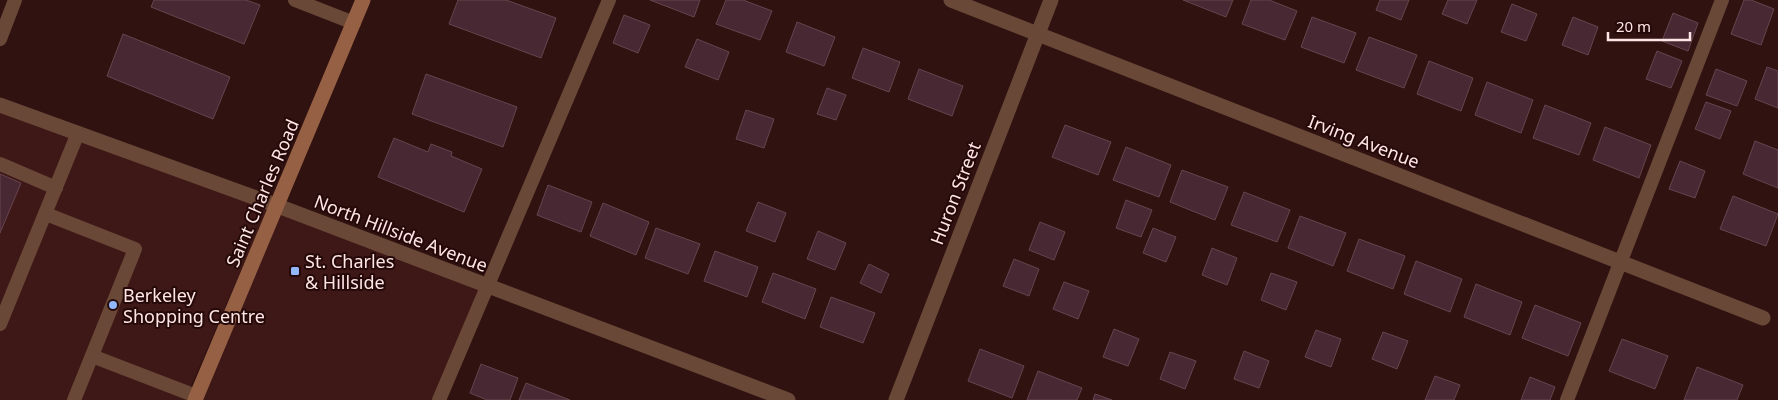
<svg xmlns="http://www.w3.org/2000/svg" width="1778" height="400" font-family="'Noto Sans',sans-serif">
<rect width="100%" height="100%" fill="#301211"/>
<g fill="#3d1817">
<polygon points="0,112 267,210 185,400 0,400"/>
<polygon points="285,201 493,280 443,400 200,400"/>
</g>
<g fill="#482833" stroke="#67444f">
<polygon points="154,0 246,0 260,5 244,44 151,7"/>
<polygon points="458,0 506,0 556,18 541,58 449,24"/>
<polygon points="650,0 700,0 694,17"/>
<polygon points="726,0 743,0 772,11 760,40 716,24"/>
<polygon points="1183,0 1233,0 1226,17"/>
<polygon points="1251,0 1269,0 1297,11 1285,40 1242,24"/>
<polygon points="1380,0 1409,0 1401,20 1376,10"/>
<polygon points="1448,0 1477,0 1467,24 1442,14"/>
<polygon points="1744,0 1751,0 1774,9 1761,45 1731,34"/>
<polygon points="1512,4 1537,14 1526,41 1501,32"/>
<polygon points="1673,13 1698,23 1688,51 1662,41"/>
<polygon points="624,15 650,25 638,53 613,43"/>
<polygon points="1312,17 1356,33 1344,63 1301,47"/>
<polygon points="1573,17 1598,27 1588,55 1562,45"/>
<polygon points="797,22 835,37 824,66 786,52"/>
<polygon points="123,34 230,77 213,119 107,76"/>
<polygon points="1369,37 1417,55 1404,88 1356,70"/>
<polygon points="697,39 729,52 718,80 685,67"/>
<polygon points="863,48 900,62 889,92 852,78"/>
<polygon points="1657,51 1682,61 1671,88 1646,79"/>
<polygon points="1429,61 1473,78 1461,111 1417,94"/>
<polygon points="1767,67 1778,71 1778,108 1755,99"/>
<polygon points="919,69 963,86 952,116 908,99"/>
<polygon points="1716,69 1747,81 1737,106 1706,95"/>
<polygon points="426,74 517,107 503,147 412,114"/>
<polygon points="1487,82 1533,100 1521,133 1475,115"/>
<polygon points="827,88 846,95 836,120 817,114"/>
<polygon points="1706,102 1731,111 1720,139 1695,129"/>
<polygon points="1545,105 1591,123 1579,155 1533,138"/>
<polygon points="746,110 774,119 764,148 736,139"/>
<polygon points="1065,125 1111,142 1098,175 1052,157"/>
<polygon points="1605,127 1651,145 1639,178 1593,160"/>
<polygon points="394,138 428,152 431,144 452,152 451,156 482,169 464,212 378,177"/>
<polygon points="1755,141 1778,150 1778,188 1743,174"/>
<polygon points="1126,147 1171,165 1159,197 1113,180"/>
<polygon points="1680,161 1705,171 1695,198 1669,189"/>
<polygon points="1182,170 1228,187 1215,220 1170,202"/>
<polygon points="0,174 21,183 0,233"/>
<polygon points="548,185 592,202 581,232 537,215"/>
<polygon points="1244,192 1290,210 1277,242 1231,225"/>
<polygon points="1733,196 1778,214 1766,246 1720,229"/>
<polygon points="1126,200 1152,210 1141,237 1116,228"/>
<polygon points="758,202 786,213 775,242 746,231"/>
<polygon points="603,203 649,222 636,255 590,236"/>
<polygon points="1300,216 1346,233 1333,266 1288,248"/>
<polygon points="1040,222 1065,232 1054,260 1029,250"/>
<polygon points="656,228 700,244 688,274 645,258"/>
<polygon points="1153,228 1176,237 1166,262 1143,253"/>
<polygon points="818,231 846,243 835,270 807,259"/>
<polygon points="1359,239 1405,256 1393,289 1347,271"/>
<polygon points="1212,248 1237,258 1227,285 1202,275"/>
<polygon points="715,251 758,267 747,297 704,281"/>
<polygon points="1014,259 1039,269 1029,296 1003,286"/>
<polygon points="1416,261 1462,279 1450,312 1404,294"/>
<polygon points="869,264 889,274 881,293 860,283"/>
<polygon points="773,273 816,289 805,319 762,302"/>
<polygon points="1271,273 1297,282 1286,310 1261,300"/>
<polygon points="1064,282 1089,291 1078,319 1053,309"/>
<polygon points="1476,284 1522,302 1510,335 1464,317"/>
<polygon points="831,297 875,313 863,343 820,327"/>
<polygon points="1535,305 1581,323 1568,356 1522,338"/>
<polygon points="1114,329 1139,339 1128,366 1103,357"/>
<polygon points="1316,330 1341,339 1331,367 1305,357"/>
<polygon points="1383,332 1408,341 1397,369 1372,359"/>
<polygon points="1622,339 1668,356 1655,389 1609,371"/>
<polygon points="980,349 1024,366 1012,398 968,381"/>
<polygon points="1244,351 1269,361 1259,388 1234,379"/>
<polygon points="1170,352 1196,361 1185,389 1160,379"/>
<polygon points="481,364 518,378 510,400 487,400 470,393"/>
<polygon points="1697,367 1743,385 1737,400 1684,400"/>
<polygon points="1038,371 1082,388 1077,400 1027,400"/>
<polygon points="1435,376 1460,385 1454,400 1425,400"/>
<polygon points="1530,377 1555,387 1550,400 1521,400"/>
<polygon points="526,383 570,400 519,400"/>
<polygon points="1095,394 1112,400 1093,400"/>
</g>
<g fill="none" stroke-linecap="round" stroke-linejoin="round">
<g stroke="#6a4837" stroke-width="14">
<polyline points="295,0 354,23"/>
<polyline points="0,39 15,0"/>
<polyline points="0,164 56,188"/>
<polyline points="46,214 135,249 74,400"/>
<polyline points="0,324 78,133"/>
<polyline points="92,356 196,396"/>
<polyline points="439,400 609,0"/>
<polyline points="1567,400 1722,0"/>
</g>
<g stroke="#6a4837" stroke-width="15">
<polyline points="951,0 1763,318"/>
<polyline points="0,105 278,206 788,400"/>
<polyline points="896,400 1051,0"/>
</g>
<polyline stroke="#966044" stroke-width="15" points="195,400 363,0"/>
</g>
<g fill="#92b7fd" stroke="#250908" stroke-width="2">
<rect x="290" y="266" width="10" height="10" rx="2.5"/>
<circle cx="113" cy="305" r="5"/>
</g>
<g text-anchor="middle" dominant-baseline="central" stroke-width="4" stroke-linejoin="round" paint-order="stroke">
<g font-size="18" fill="#fde6e5" stroke="#250908">
<text transform="translate(1364 141) rotate(21)">Irving Avenue</text>
<text transform="translate(262 193) rotate(-67)">Saint Charles Road</text>
<text transform="translate(955 193) rotate(-69)">Huron Street</text>
<text transform="translate(401 233) rotate(21)">North Hillside Avenue</text>
</g>
<g font-size="18" fill="#fde6e5" stroke="#250908" text-anchor="start">
<text x="305" y="261">St. Charles<tspan x="305" dy="21">&amp; Hillside</tspan></text>
<text x="123" y="295">Berkeley<tspan x="123" dy="21">Shopping Centre</tspan></text>
</g>
</g>
<path d="M1608 32v8h82v-8" fill="none" stroke="#fde6e5" stroke-width="2.5"/>
<text x="1616" y="32" font-size="15" fill="#fde6e5" stroke="#250908" stroke-width="4" paint-order="stroke">20 m</text>
</svg>
